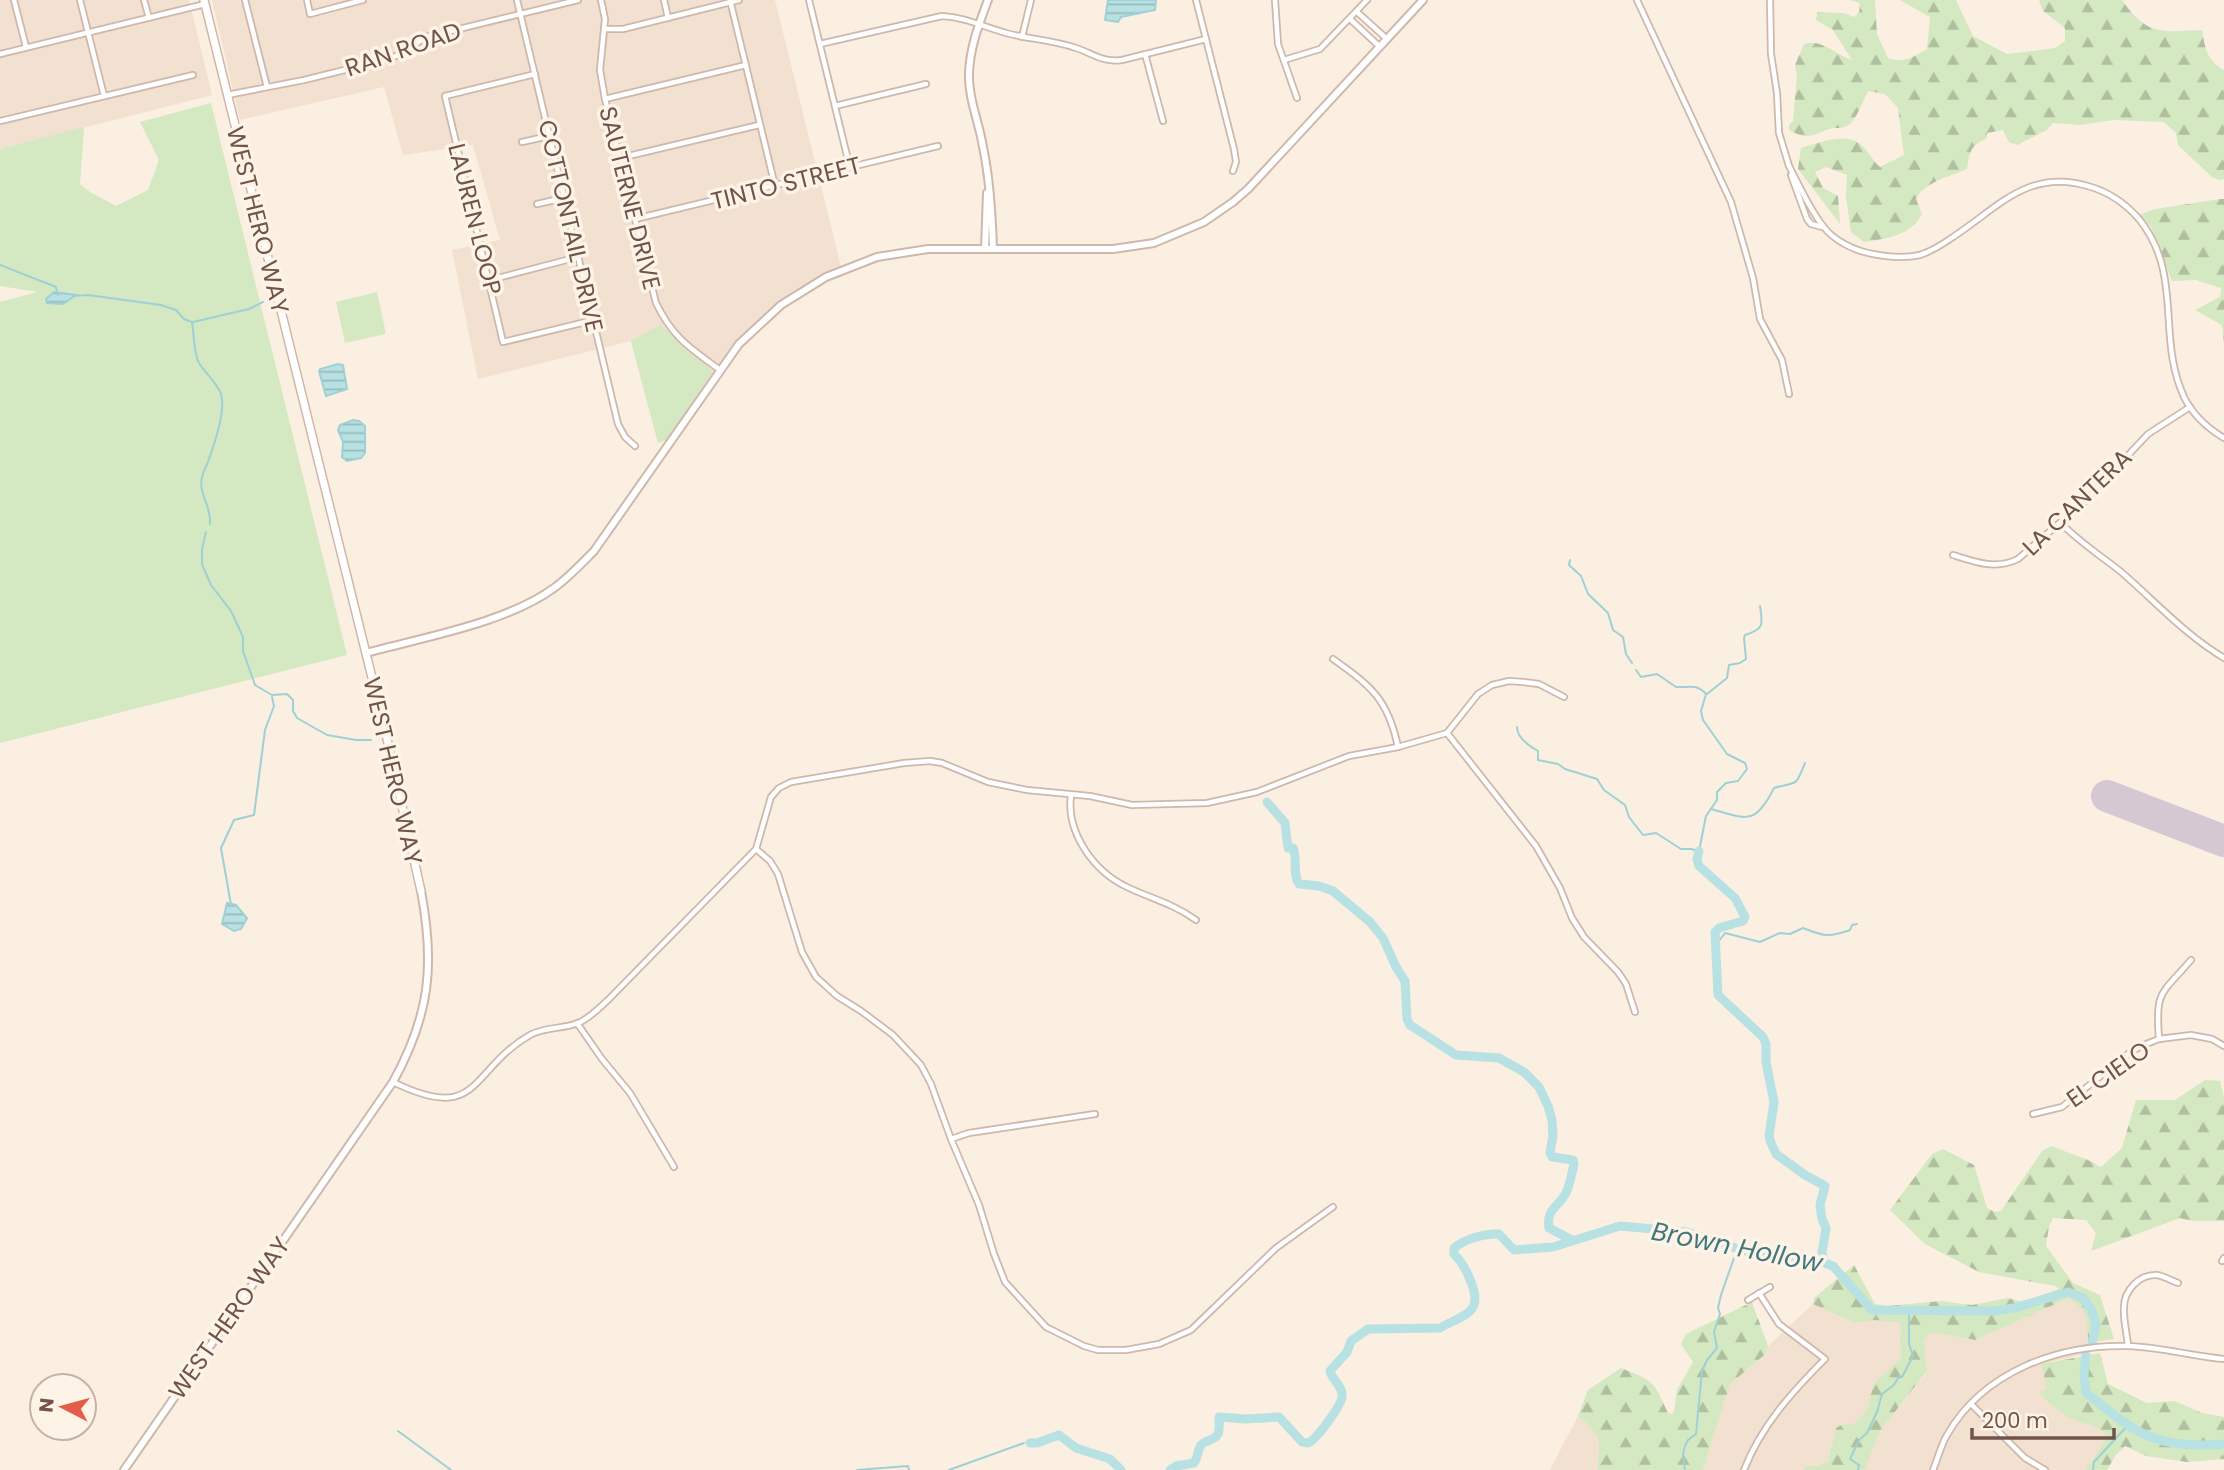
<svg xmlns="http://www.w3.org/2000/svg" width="2224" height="1470" font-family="Poppins,sans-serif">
<defs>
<pattern id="forest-firs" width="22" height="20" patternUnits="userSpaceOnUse" patternTransform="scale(1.75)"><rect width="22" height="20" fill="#d4e8c1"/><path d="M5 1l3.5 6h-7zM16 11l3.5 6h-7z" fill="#b0bf9f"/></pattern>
<pattern id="water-rules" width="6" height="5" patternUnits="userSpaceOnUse" patternTransform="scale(1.75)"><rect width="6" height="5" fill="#b7e1e3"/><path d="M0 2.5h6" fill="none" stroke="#99b9ba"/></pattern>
</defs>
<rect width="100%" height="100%" fill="#fbefe1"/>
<g fill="#f2e0d0">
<polygon points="0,0 189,0 212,95 0,149"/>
<polygon points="212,0 775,0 841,267 825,273 763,315 734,346 667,440 658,443 631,341 478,379 452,250 500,240 473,145 403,155 384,87 240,120"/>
<polygon points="2069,1298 2081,1306 2088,1319 2088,1343 2081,1355 2041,1364 2048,1389 2039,1393 2058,1410 2078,1421 2097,1425 2108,1436 2086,1470 1865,1470 1880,1431 1927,1372 1924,1340 1931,1332 1975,1340"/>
<polygon points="1813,1304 1855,1323 1875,1320 1900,1323 1901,1358 1874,1383 1867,1410 1853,1426 1843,1424 1836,1428 1828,1461 1817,1466 1805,1466 1803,1470 1703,1470 1730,1384 1767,1354 1768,1346"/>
<polygon points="1578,1416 1598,1434 1600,1441 1598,1470 1550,1470"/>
</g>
<g fill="#d4e8c1">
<polygon points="211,103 347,655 0,743 0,302 37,292 0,286 0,149 84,127 80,184 90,192 116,206 148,190 159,160 140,122"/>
<polygon points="377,292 386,334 345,343 336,302"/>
<polygon points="661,325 684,349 713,371 667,440 658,443 631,341"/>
</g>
<g fill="url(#forest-firs)">
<path d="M1850,0H1875L1877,34L1888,58C1904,64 1913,57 1927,49L1930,17L1900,0H1956L1973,36L2007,54L2055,48L2065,41V28L2043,11L2039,0H2122C2147,36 2161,32 2202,30C2205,48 2207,61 2224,70V179L2219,180L2212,177L2178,145L2176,133L2164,122L2113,120L2080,125L2053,123L2047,130L2017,145L2009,142L2003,130L1987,133V138C1970,146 1970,151 1967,169C1951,176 1924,182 1916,199L1922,214C1912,235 1886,239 1864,242L1851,232L1846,197L1847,175L1826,167L1815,172L1823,188L1838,196L1840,224L1798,169L1801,148C1816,144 1842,133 1857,142C1867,147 1871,160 1880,167L1904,155L1898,108L1885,94L1868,91C1863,101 1859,113 1852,122C1844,131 1836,126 1826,130C1811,137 1805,139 1789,130V125L1793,121L1797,77L1795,65L1804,44C1821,38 1836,55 1852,60L1833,30L1816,20L1817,12L1843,13L1854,17L1859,12L1860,3Z"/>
<polygon points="2220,199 2224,199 2224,343 2222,325 2195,310 2220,297 2221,288 2196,280 2172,281 2151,227 2139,215 2155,209"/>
<path d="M2205,1080L2220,1081L2224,1098V1221H2192L2180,1218L2091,1251L2096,1233L2086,1220L2053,1218L2049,1226L2046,1246L2073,1283L2100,1295L2114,1339L2088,1343C2088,1320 2089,1311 2069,1298L1975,1340L1931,1332L1924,1340L1927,1371L1880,1431L1865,1470H1803L1805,1466H1817L1828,1461L1836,1428L1843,1424L1853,1425L1867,1410L1874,1383L1901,1358L1900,1323L1875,1320L1855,1323L1813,1304L1814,1298L1854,1265L1875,1304L1888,1306L1941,1301L1972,1305L2008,1298L2022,1302L2059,1289L2055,1286L1979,1272L1925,1244L1890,1210L1932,1154L1943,1149L1974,1165L1987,1208L1995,1212L2001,1211L2042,1151L2051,1146L2088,1160L2101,1167L2122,1148L2136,1100H2175Z"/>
<path d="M1752,1302L1768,1346L1767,1353L1730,1384L1703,1470H1598C1599,1435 1605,1440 1578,1416L1588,1390L1621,1368C1655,1382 1653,1380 1668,1413L1672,1414L1674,1411L1677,1390L1693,1362L1681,1344L1686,1334Z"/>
<path d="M2100,1353L2108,1384L2147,1403L2175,1401L2202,1413L2224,1417V1459L2187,1462L2146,1456L2125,1446L2116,1455L2107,1470H2086L2108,1436C2094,1423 2093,1427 2077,1421C2062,1415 2051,1404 2039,1393L2047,1389L2041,1364Z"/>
</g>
<g fill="url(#water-rules)" stroke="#9ed1d5" stroke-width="2">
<polygon points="1108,0 1156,0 1155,10 1121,17 1118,22 1105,20"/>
<polygon points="54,292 76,295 63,304 47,303 46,299"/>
<polygon points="338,364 343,365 347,389 326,396 319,371 320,369"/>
<polygon points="353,420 359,421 365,426 365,453 361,458 347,461 342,457 343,442 338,430 340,425"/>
<polygon points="227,903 236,905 247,918 241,929 234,931 222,924"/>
</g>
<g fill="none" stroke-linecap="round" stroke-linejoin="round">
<g stroke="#9ed1d5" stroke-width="2">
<polyline points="0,265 56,287 58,295"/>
<path d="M73,296L88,295L161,305L176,310L184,319L192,322C194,334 194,354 199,363C205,373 217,383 221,394C226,411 214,445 208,462C206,467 203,472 202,477C198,494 212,507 210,524"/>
<polyline points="193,322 249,309 263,302"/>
<polyline points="206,532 202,549 202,564 211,585 231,611 243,637 243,651 255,685 272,695 287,694 293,700 293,711 297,718 327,735 356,740 371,740"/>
<polyline points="1570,560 1569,565 1581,576 1588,594 1608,613 1613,630 1623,637 1626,654 1632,663"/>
<path d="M1707,694L1727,678L1729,665L1740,663L1746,659L1744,638L1745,635C1764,629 1763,625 1760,606"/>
<path d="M1517,727C1517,738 1529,746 1538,751V760L1558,764L1565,769L1597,779L1604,790L1625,805L1629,817L1643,835L1656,833L1681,849H1691L1699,851L1706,816L1717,800V792L1726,783L1738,781L1747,769L1745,763L1727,754L1703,720L1701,711L1706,694C1696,683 1689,688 1676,687L1657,674L1641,677L1636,670"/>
<path d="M1711,809C1747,819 1755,826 1774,788C1798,781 1795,788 1805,763"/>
<polyline points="231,905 221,848 234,820 254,815 265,730 274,706 272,697"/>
<path d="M1715,946L1725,933L1760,942L1780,933L1790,934L1803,928C1823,936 1828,938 1850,930L1852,925L1857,924"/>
<polyline points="398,1431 451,1470"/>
<polyline points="857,1470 908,1466 909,1470"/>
<polyline points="949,1470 1024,1443"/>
<polyline points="1685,1470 1683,1454 1685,1446 1688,1440 1696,1434 1702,1371 1707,1360 1717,1348 1714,1332 1720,1314 1718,1308 1721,1295 1734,1258 1741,1250"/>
<polyline points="1858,1470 1859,1465 1850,1459 1859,1440 1867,1433 1877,1412 1882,1394 1894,1385 1898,1378 1902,1377 1913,1356 1909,1344 1909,1315 1913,1310"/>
<polyline points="2093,1470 2094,1462 2129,1424"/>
</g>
<g stroke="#b7e1e3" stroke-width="9">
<path d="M1267,802L1285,823L1288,848H1293C1298,860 1292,874 1299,884L1319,886L1333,891L1370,922L1383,938L1396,967L1405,981L1407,1019L1410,1025L1456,1055L1499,1058L1524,1072L1539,1087L1548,1106L1552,1120L1553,1136L1550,1152L1552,1157L1573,1160L1574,1164C1572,1173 1570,1184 1566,1193C1559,1207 1546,1208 1549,1228L1572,1240"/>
<polyline points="1699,851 1697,859 1699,866 1735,898 1745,917 1743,921 1719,928 1715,932 1718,995 1763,1037 1766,1044 1766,1062 1774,1102 1769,1136 1771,1143 1776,1154 1805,1175 1825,1186 1820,1205 1822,1219 1826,1228 1822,1253 1824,1262"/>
<path d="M2086,1355L2084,1375L2086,1393C2104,1406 2123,1425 2144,1434C2168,1446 2198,1446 2224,1444"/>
<polyline points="1030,1443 1037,1443 1059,1435 1076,1448 1110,1459 1121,1470"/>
<path d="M1170,1470L1176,1466L1194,1463C1198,1457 1197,1453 1200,1447C1203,1439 1214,1442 1218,1434C1220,1429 1219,1422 1219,1417L1246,1419L1279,1417L1302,1442C1304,1442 1306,1443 1308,1443C1316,1440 1342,1405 1342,1396C1343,1386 1332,1380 1330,1371L1347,1352L1351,1341L1368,1329L1440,1328C1449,1322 1462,1319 1470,1311C1484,1299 1464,1264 1454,1254V1248C1465,1239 1485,1233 1499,1234L1514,1250L1553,1247L1620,1226L1687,1232L1754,1254L1819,1261L1833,1266L1872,1310L1994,1311L2014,1308L2068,1292L2083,1298L2091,1309L2096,1325L2092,1343"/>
</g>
<polyline stroke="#d6c8d2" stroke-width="32" points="2107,796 2224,841"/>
<g stroke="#ceb8ac" stroke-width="8">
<g id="minor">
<polyline points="14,0 26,47"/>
<polyline points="80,0 104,96"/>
<polyline points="144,0 149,18"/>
<polyline points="245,0 267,87"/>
<polyline points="307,0 310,14 363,0"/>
<polyline points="517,0 618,424 625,437 635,446"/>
<path d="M601,0L605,19L600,70L605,99L656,303C673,338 690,348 720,370"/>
<polyline points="664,0 668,18"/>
<polyline points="730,0 775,186"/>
<polyline points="809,0 850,168"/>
<polyline points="1196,0 1234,149 1236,162 1233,171"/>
<polyline points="1275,0 1278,44 1297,98"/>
<polyline points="1637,0 1731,202 1753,278 1760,319 1782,360 1789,394"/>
<polyline points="1770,0 1771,54 1777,93 1779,133 1789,166"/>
<polyline points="1357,12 1387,39"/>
<polyline points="1350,19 1380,47"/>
<polyline points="604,29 623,29 739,0"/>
<polyline points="1022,37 1031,0"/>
<path d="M820,44L942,16C965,17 984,27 1006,33C1028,39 1053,40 1076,48C1092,53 1103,63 1122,60L1206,39"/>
<polyline points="0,54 205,4"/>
<polyline points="1145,54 1163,121"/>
<polyline points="1284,60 1320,49 1367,0"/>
<polyline points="535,74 445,96 503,342 594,320"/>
<polyline points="227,95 304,80 385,60 401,54 426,37 578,0"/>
<polyline points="605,99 746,65"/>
<polyline points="835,106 926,84"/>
<polyline points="0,121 193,75"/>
<polyline points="522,142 549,136"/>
<polyline points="620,158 759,125"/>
<path d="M1789,166C1799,185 1810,210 1823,226C1834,241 1855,251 1873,254C1888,257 1906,258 1920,255C1932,251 1943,244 1953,237C1999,207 2029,167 2091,187C2111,193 2125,203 2139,219C2184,275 2156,336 2184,397C2193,415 2207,428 2224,438"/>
<polyline points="1791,175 1807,219 1811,224 1822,227"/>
<polyline points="537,204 564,198"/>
<polyline points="635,219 938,146"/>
<polyline points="490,280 578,257"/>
<path d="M2061,523C2079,542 2100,555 2120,571C2155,601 2184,634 2224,658"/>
<path d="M1953,555C1975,562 1996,570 2018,559L2085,501L2148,434L2190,407"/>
<path d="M1333,659C1371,686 1388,699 1398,747"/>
<polyline points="1447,733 1536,846 1560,888 1572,918 1584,937 1618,972 1626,984 1635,1012"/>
<path d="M1071,795C1066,832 1093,871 1127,887C1152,899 1172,903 1196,920"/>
<polyline points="756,849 770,861 778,874 802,952 816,977 837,996 861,1011 893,1035 921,1065 931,1084 951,1139 979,1205 994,1254 1005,1282 1046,1327 1084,1346 1098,1350 1126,1350 1159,1344 1191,1330 1276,1248 1333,1207"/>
<polyline points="577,1023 602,1059 630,1093 674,1167"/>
<path d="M2159,1039C2155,990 2161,995 2191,960"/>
<path d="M393,1082C481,1125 469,1070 530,1035C544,1027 563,1029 578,1023C589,1019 599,1008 608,1000L756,849L771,797L779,788L791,782L904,763L930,761L942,763L988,782L1027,790L1090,796L1132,805L1207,803L1257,792L1349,756L1398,747L1447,733L1478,694L1492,685L1509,681L1523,682L1539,684L1564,697"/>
<polyline points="2033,1114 2062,1107 2128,1054 2141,1046 2159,1039 2191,1035 2212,1039 2224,1046"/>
<polyline points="951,1139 969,1133 1095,1114"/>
<polyline points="2222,1261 2224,1258"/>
<polyline points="1748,1300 1770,1287"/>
<path d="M2128,1346C2127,1333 2123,1320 2124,1307C2124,1291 2139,1274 2157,1275C2164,1276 2172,1281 2178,1283"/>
<polyline points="1971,1404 2025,1458 2045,1470"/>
<path d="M1744,1470C1761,1426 1792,1392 1825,1359L1779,1324L1759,1293"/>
<path d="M1933,1470C1938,1458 1941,1445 1947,1435C1983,1372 2058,1344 2128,1346C2160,1347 2192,1356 2224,1359"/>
</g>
</g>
<g stroke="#ceb8ac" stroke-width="10">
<g id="tertiary">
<path d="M988,0C979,24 970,47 969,73C968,98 979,122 983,147C990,180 992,215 993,249"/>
<polyline points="985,249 987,193"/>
<path d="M366,653C424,637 506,623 554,588C569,577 581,564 594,551L739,344L781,305L826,277L877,257L928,249H1113L1154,243L1204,222L1233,202L1248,189L1423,0"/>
<path d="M124,1470L393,1082C430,1015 435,965 421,891"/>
</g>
</g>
<g stroke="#d1b7a9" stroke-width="10">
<polyline id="secondary" points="204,0 385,730 421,891"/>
</g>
<use href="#minor" stroke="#fff" stroke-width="4.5"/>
<use href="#tertiary" stroke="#fff" stroke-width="6"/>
<use href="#secondary" stroke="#fff" stroke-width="7"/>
</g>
<g text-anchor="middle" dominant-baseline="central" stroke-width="7" stroke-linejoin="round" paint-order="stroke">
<g font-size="24" fill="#715449" stroke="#fef3e7">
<text transform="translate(403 49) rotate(-19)">RAN ROAD</text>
<text transform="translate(786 183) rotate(-14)">TINTO STREET</text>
<text transform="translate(630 198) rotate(76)">SAUTERNE DRIVE</text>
<text transform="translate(475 219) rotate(76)">LAUREN LOOP</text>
<text transform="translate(258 220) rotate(76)">WEST HERO WAY</text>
<text transform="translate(571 226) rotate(77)">COTTONTAIL DRIVE</text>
<text transform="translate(2077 502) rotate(-44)">LA CANTERA</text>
<text transform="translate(393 771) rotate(77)">WEST HERO WAY</text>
<text transform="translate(2108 1074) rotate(-35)">EL CIELO</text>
<text transform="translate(229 1318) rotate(-55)">WEST HERO WAY</text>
</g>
<g font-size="26" font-style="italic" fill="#41787d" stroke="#fef3e7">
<text transform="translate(1737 1247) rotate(11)">Brown Hollow</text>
</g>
</g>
<g transform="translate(63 1407) rotate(276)"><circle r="33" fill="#fef3e7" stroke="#c6b3a8" stroke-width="2"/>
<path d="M0-5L12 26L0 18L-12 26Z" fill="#e15f4a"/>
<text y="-10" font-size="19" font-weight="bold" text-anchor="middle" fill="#715449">N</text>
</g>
<path d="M1972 1428v10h142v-10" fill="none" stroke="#715449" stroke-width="3.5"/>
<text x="1982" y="1428" font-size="21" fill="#715449" stroke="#fef3e7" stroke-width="5" paint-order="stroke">200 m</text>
</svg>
